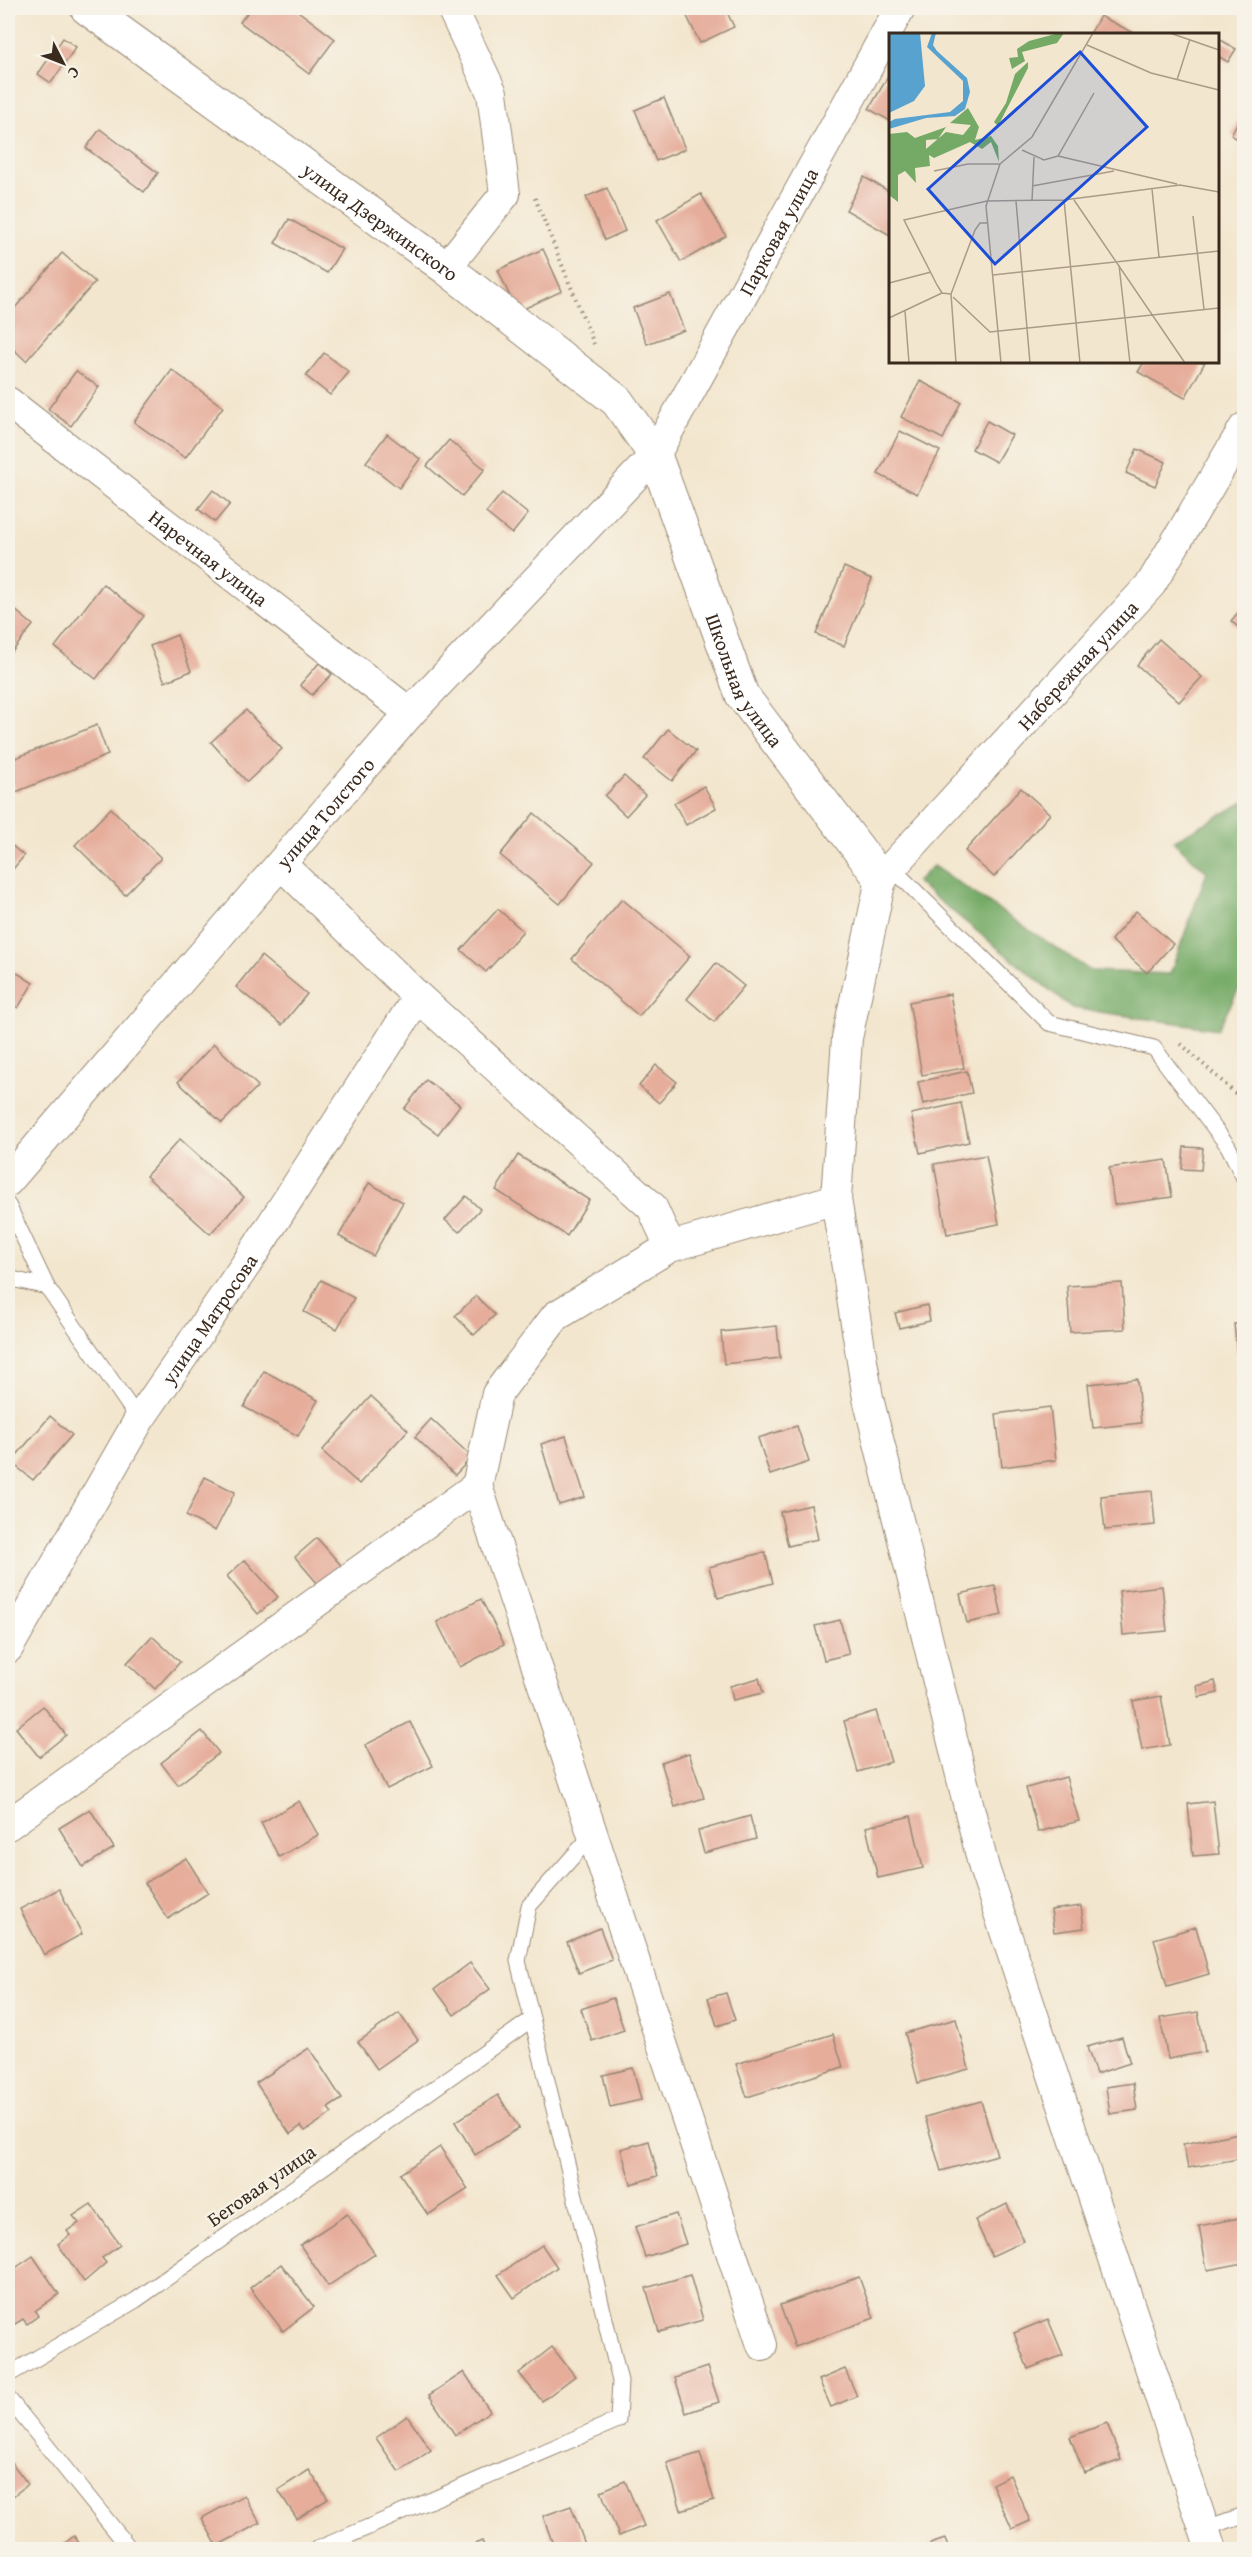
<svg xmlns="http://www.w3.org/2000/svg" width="1252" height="2557" font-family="'Gentium Book Plus',serif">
<rect width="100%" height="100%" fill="#f7f3e8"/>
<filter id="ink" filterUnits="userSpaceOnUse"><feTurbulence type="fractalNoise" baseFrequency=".0167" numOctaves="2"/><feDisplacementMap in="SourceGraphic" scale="12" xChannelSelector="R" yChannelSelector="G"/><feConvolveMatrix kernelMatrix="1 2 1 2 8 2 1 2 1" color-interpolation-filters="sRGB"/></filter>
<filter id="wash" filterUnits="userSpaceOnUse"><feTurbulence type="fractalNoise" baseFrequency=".008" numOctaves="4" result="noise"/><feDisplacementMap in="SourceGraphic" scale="24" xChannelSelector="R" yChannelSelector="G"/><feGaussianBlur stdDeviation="1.35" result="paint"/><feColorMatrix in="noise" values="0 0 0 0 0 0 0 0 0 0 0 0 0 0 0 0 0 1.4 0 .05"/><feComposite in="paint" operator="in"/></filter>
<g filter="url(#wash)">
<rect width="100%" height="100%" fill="#f3e6ce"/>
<polygon fill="#74aa66" stroke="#586a42" stroke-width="1.5" points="1244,802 1244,979 1218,1029 1072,1008 916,882 933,866 1091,971 1170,974 1207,872 1173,841"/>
<g id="blocks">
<g fill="#e6ad9b">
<polygon points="251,8 294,8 335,39 309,74 240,22"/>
<polygon points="683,8 725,8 734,27 700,43"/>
<polygon points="1100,16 1136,34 1090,34"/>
<polygon points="63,38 76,47 51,83 38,74"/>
<polygon points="1221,40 1236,49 1228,62 1218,56 1218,46"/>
<polygon points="890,73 890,121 869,109"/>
<polygon points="664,98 685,149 656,161 635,110"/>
<polygon points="1244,109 1244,143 1231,135"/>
<polygon points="100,129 158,173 144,192 86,148"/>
<polygon points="864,177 890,192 890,235 846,210"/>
<polygon points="607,188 625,231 605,240 586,197"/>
<polygon points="701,194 726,236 681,262 657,220"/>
<polygon points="289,219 342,249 327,273 275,243"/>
<polygon points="543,249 562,291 517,312 498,270"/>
<polygon points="62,253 95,282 26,361 8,344 8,316"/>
<polygon points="670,294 684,330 647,344 633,308"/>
<polygon points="324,353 349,372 330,395 306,376"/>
<polygon points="1144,362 1205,362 1185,398 1138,372"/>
<polygon points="172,370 223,407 185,458 134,422"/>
<polygon points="76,371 99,387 71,426 48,409"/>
<polygon points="920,381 961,402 943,439 901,417"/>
<polygon points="987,421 1012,435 996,462 972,449"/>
<polygon points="900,431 940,451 917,494 878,474"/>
<polygon points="387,434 420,459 399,488 366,462"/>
<polygon points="449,440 485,469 462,496 427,466"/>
<polygon points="1137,449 1166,462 1155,486 1126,473"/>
<polygon points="213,490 230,504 215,522 198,509"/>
<polygon points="502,493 528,514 512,534 486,513"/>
<polygon points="844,567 872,579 844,646 816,634"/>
<polygon points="103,584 144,616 96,679 55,647"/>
<polygon points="8,604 33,625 8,657"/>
<polygon points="1244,605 1244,632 1231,621"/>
<polygon points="177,635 191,671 165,682 150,646"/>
<polygon points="1159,639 1202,677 1179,702 1137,665"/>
<polygon points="319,663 332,674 312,695 300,685"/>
<polygon points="246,710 282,749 247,782 211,742"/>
<polygon points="97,725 108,755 16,792 8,770 8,761"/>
<polygon points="668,729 696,751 672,781 644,759"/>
<polygon points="624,776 645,795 626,816 605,796"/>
<polygon points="704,786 716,808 686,825 674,803"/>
<polygon points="1021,788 1050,814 994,877 965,851"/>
<polygon points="111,808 161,858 125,895 75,845"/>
<polygon points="534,813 594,862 560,904 500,855"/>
<polygon points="8,842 24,856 8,875"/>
<polygon points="622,899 690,956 639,1016 572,959"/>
<polygon points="498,909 523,931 486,972 461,950"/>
<polygon points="1136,911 1173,944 1147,973 1111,940"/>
<polygon points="261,956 307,994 282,1025 236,987"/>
<polygon points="716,963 744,986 714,1022 687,999"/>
<polygon points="8,967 33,983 18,1008 8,1001"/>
<polygon points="950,994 964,1068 922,1075 909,1002"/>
<polygon points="214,1044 258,1086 222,1123 178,1082"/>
<polygon points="656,1065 677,1082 659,1103 639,1086"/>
<polygon points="967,1071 972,1093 923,1104 918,1082"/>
<polygon points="426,1080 460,1105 438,1134 404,1109"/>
<polygon points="961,1103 969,1142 920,1153 911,1114"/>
<polygon points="180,1139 244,1197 210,1234 146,1176"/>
<polygon points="1184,1147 1203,1148 1201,1170 1182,1169"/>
<polygon points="518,1155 589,1200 567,1236 496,1190"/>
<polygon points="986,1155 999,1224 947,1234 934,1164"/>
<polygon points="1166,1160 1172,1197 1114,1205 1109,1168"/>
<polygon points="369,1183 403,1202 373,1256 339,1236"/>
<polygon points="466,1196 480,1209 459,1232 445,1220"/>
<polygon points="321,1280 354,1298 337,1329 304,1312"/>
<polygon points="1122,1283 1125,1329 1070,1332 1067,1286"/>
<polygon points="476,1296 495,1315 474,1335 455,1316"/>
<polygon points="927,1305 930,1321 899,1328 895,1313"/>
<polygon points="1244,1323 1244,1353 1237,1353 1234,1324"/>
<polygon points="777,1326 780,1358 724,1364 721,1332"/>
<polygon points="264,1371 318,1400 298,1436 244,1407"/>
<polygon points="1137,1379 1141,1423 1093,1428 1088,1384"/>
<polygon points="371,1396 408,1430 359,1484 322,1451"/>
<polygon points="1050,1407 1056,1460 1002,1467 996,1414"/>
<polygon points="50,1416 72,1435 33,1480 11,1462"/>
<polygon points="431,1419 472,1457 455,1475 415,1437"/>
<polygon points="797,1426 809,1462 770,1475 758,1438"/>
<polygon points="566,1436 585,1497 559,1505 541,1444"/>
<polygon points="205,1477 235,1492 215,1531 186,1516"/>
<polygon points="1152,1491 1155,1525 1105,1530 1101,1496"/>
<polygon points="811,1505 818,1539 788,1546 780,1512"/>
<polygon points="317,1538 346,1571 323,1590 295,1557"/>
<polygon points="765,1552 773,1583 718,1598 709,1567"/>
<polygon points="245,1560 278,1597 258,1614 227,1576"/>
<polygon points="995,1586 1002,1615 967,1623 960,1594"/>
<polygon points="1162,1586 1167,1631 1123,1635 1119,1591"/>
<polygon points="481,1599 504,1644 460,1667 437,1622"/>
<polygon points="840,1620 849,1654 824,1660 815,1626"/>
<polygon points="152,1636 180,1662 155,1689 127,1663"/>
<polygon points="759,1678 763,1693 733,1700 730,1686"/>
<polygon points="1215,1681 1218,1693 1199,1697 1197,1686"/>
<polygon points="1161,1696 1170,1745 1142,1750 1133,1701"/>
<polygon points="43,1706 66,1735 39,1757 16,1728"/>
<polygon points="876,1711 891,1762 858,1772 844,1721"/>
<polygon points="410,1722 433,1766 387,1789 365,1745"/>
<polygon points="202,1731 219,1753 178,1785 161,1763"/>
<polygon points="689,1753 704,1798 675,1807 661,1762"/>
<polygon points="1066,1777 1079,1821 1038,1832 1026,1788"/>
<polygon points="299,1801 318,1835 279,1857 261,1823"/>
<polygon points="1213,1801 1219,1854 1193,1856 1188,1804"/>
<polygon points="90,1809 114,1848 83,1867 59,1828"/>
<polygon points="750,1816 756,1839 704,1853 698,1831"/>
<polygon points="911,1816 923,1868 878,1878 866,1827"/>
<polygon points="186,1858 208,1893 168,1919 145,1883"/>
<polygon points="59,1889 82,1934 44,1955 20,1909"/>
<polygon points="1081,1906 1084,1928 1054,1932 1051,1910"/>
<polygon points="1196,1927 1209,1974 1167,1986 1154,1939"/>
<polygon points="600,1928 612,1960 579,1973 567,1942"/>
<polygon points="470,1963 490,1989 454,2015 435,1989"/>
<polygon points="726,1993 735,2020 717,2026 708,1998"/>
<polygon points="613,1998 624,2030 592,2041 581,2009"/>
<polygon points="1198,2012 1205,2052 1168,2059 1160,2018"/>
<polygon points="399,2013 418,2040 377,2069 358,2042"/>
<polygon points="956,2019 969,2069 918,2083 905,2033"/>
<polygon points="833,2034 843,2067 747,2097 736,2064"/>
<polygon points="1122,2037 1130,2063 1096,2074 1087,2047"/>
<polygon points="309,2048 342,2099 328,2108 332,2113 305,2131 301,2126 290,2134 256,2083"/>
<polygon points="633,2068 641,2100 610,2107 603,2075"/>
<polygon points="1133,2083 1137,2110 1110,2114 1106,2087"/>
<polygon points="498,2095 519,2128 475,2155 455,2122"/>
<polygon points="981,2101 997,2155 941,2171 925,2117"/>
<polygon points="1239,2133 1244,2158 1188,2168 1183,2144"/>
<polygon points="649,2141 658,2176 631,2184 621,2149"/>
<polygon points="440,2147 468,2189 428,2215 400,2174"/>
<polygon points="91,2204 120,2245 102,2258 106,2263 84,2282 58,2244 70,2235 67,2231 79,2223 73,2216"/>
<polygon points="1007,2204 1024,2241 992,2256 975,2220"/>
<polygon points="347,2214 375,2254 328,2286 300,2245"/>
<polygon points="676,2214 686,2244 645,2257 635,2227"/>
<polygon points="1244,2217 1244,2263 1207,2270 1199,2226"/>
<polygon points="542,2245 557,2267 514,2298 498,2275"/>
<polygon points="33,2256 59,2294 35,2311 38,2316 27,2324 23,2319 10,2327 8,2324 8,2278 11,2276 8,2273"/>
<polygon points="281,2264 314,2307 283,2331 250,2288"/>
<polygon points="690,2275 703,2320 659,2332 646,2288"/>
<polygon points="859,2277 874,2318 795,2347 780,2305"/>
<polygon points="1048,2319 1063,2355 1028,2369 1014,2333"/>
<polygon points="552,2347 575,2376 542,2401 519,2373"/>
<polygon points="707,2367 719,2402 686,2413 675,2378"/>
<polygon points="845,2369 857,2396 831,2407 819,2380"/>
<polygon points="464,2372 490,2411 455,2435 429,2395"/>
<polygon points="407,2416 431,2450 399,2472 376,2438"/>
<polygon points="1107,2423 1121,2460 1084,2473 1070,2437"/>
<polygon points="700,2453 714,2500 681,2510 667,2463"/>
<polygon points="8,2458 28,2484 8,2500"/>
<polygon points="309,2470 328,2499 297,2519 278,2490"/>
<polygon points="1010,2475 1030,2521 1012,2529 992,2484"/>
<polygon points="625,2481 644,2526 619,2536 601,2491"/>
<polygon points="244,2495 260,2523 217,2546 202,2518"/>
<polygon points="571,2506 586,2547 555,2550 543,2516"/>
<polygon points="74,2536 84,2550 56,2550"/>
<polygon points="945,2539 949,2550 932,2550 930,2544"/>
<polygon points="482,2541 486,2550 462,2550 462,2549"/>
</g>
</g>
</g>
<g filter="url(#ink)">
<use href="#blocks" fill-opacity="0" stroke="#978876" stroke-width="1.5"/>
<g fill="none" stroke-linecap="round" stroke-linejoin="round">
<g stroke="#978876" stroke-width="17">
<g id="service">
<polyline points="893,869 1049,1023 1154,1048 1228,1146 1244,1178"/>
<polyline points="8,1205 47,1287"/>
<polyline points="8,1278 47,1287 139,1420"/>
<polyline points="8,2375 136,2300 532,2019"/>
<polyline points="8,2398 131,2550"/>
<polyline points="1203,2529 1244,2515"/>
<polyline points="315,2550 618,2420 620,2381 518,1961 529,1906 592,1835"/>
</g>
</g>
<g stroke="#978876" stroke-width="32">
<g id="minor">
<polyline points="446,268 505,194 492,93 452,8"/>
<path id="s1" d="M8,402L410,713"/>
<polyline points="281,864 418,997 652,1207 670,1247"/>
<path id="s2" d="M8,1181L410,713L655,455L900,8"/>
<path id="s3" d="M8,1648L139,1420L247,1263L418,997"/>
<polyline points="8,1825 477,1486"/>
<polyline points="762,2345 477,1486 497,1394 556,1316 670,1247 836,1199"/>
<path id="s4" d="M1211,2550L984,1868L868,1398L836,1199L847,1038L881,879L1151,584L1244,428"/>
</g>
</g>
<g stroke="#978876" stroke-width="35">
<g id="tertiary">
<path id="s5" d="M87,8L446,268L617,401L655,455L742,695L881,879"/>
</g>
</g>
<g stroke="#978876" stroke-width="4" stroke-dasharray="1.5 4.5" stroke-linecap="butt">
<polyline points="535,198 594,344"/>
<polyline points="1181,1044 1236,1094 1244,1096"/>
</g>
<use href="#service" stroke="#fff" stroke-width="15"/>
<use href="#minor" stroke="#fff" stroke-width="30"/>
<use href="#tertiary" stroke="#fff" stroke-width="33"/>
</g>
</g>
<g text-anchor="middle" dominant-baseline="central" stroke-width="4.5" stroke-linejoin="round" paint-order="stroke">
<g font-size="20" fill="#3b2a1e" stroke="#f7f3e8">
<text stroke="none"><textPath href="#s5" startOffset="363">улица Дзержинского</textPath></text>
<text stroke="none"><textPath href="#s2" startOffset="1228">Парковая улица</textPath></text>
<text stroke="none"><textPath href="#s1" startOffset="254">Наречная улица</textPath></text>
<text stroke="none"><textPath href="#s4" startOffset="2019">Набережная улица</textPath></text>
<text stroke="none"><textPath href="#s5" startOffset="969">Школьная улица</textPath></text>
<text stroke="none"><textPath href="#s2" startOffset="486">улица Толстого</textPath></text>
<text stroke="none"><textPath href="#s3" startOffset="386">улица Матросова</textPath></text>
<text transform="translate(261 2185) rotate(-35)">Беговая улица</text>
</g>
</g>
<g transform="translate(889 33)">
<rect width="330" height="330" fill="#f3e6ce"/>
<path d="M170,0H175L168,10L133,19L136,28L123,36L120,25L129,24L128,16L140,8ZM139,29V35L109,93L105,89L117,70L126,41ZM79,75L90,94L86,107L102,103L109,113L110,129L102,109L93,116L81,109L45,125L40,122L41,133L26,135L27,150L16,138L9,142V169L0,162V101L18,99L26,105L57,94L49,106L37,107V116L57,99L74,102L82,92L61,90Z" fill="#74aa66"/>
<path d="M0,0H31L36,53L25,68L0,80ZM43,0H47L44,12L48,18L78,45L81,59L76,76L66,83L37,85L0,96V89L6,86L61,79L74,68V48L38,14Z" fill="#58a2d0"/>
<path fill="none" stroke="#a99b88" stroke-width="1.5" d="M281,0L330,17M198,12L262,40L330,57M288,47L301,6M133,117L155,127L169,123L205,60M169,123L288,151M111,131L97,173L112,330M111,131L143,104L204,0M45,138L79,131H111M143,153L225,138M263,156L270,224M175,167L191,330M185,167L296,330M127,168L141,330M143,168L145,124M304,183L315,276M230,232L241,330M104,242L330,218M0,250L42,239M62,261L53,260L48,252L15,187L98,168L175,167L291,152L330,159M64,264L101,299L330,275M16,278L20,330M0,285L53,260M67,330L62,261L86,197L91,190H98"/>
<path fill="#1d4ed8" fill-opacity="0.15" stroke="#1d4ed8" stroke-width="3" d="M191,19L258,94L106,231L39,156Z"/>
<rect width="330" height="330" fill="none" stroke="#3b2a1e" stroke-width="3"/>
</g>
<rect width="1252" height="2557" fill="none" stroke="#f7f3e8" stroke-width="30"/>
<g transform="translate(63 63) rotate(132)" stroke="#f7f3e8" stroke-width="4.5" paint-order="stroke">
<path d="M0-4.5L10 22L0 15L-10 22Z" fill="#3b2a1e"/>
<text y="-9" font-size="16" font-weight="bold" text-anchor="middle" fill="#3b2a1e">С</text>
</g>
</svg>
